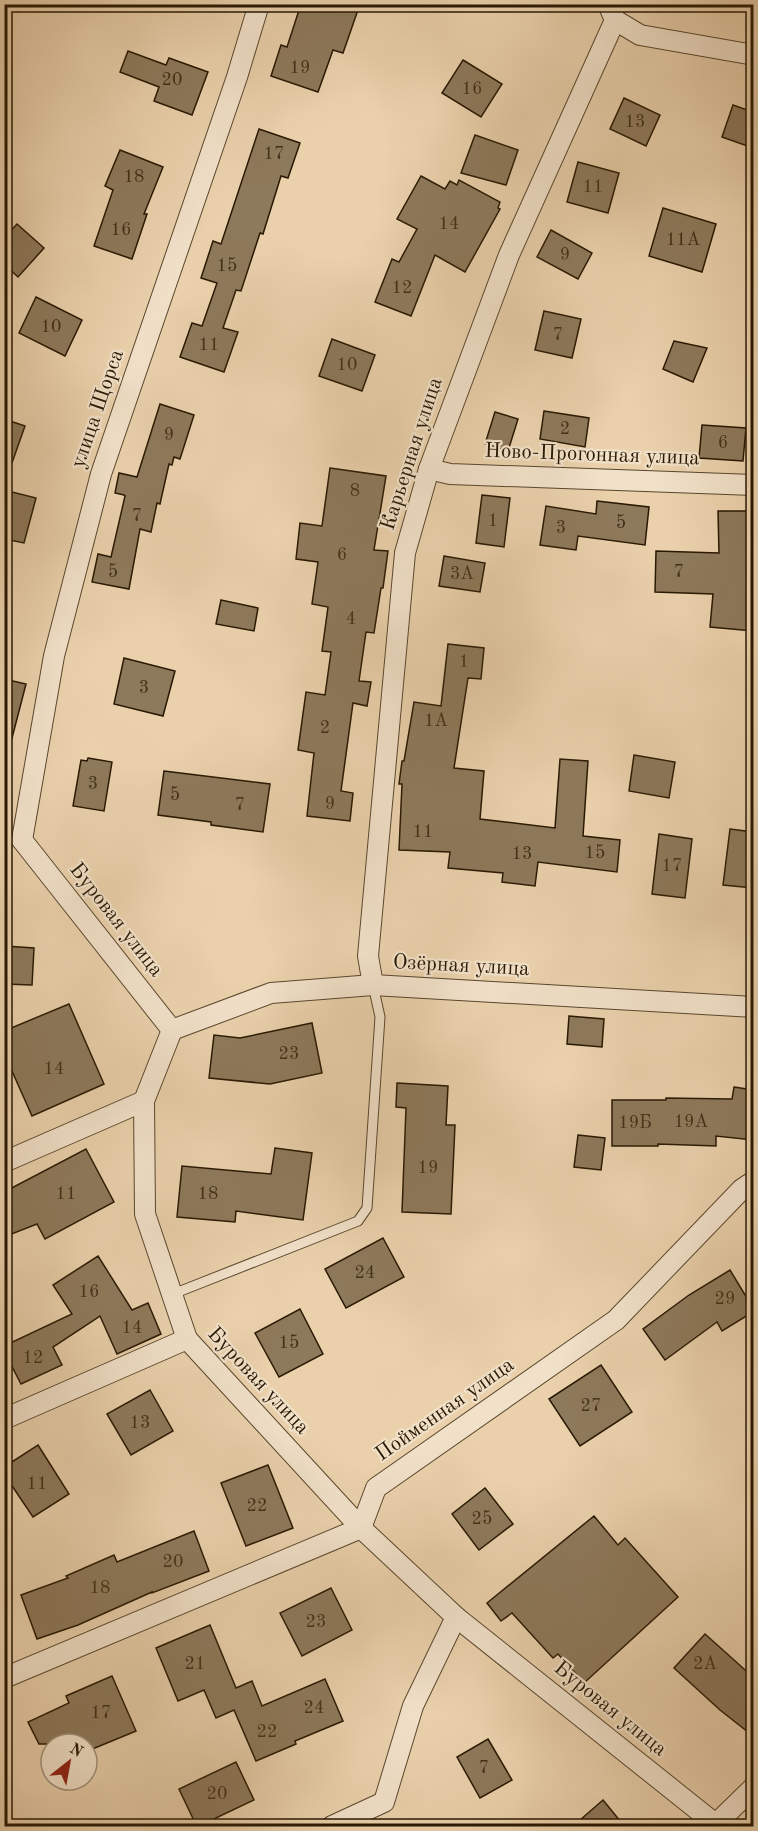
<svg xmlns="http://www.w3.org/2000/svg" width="758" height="1831" font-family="'Old Standard TT',serif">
<rect width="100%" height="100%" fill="#ead1ac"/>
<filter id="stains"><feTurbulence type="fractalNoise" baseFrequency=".00333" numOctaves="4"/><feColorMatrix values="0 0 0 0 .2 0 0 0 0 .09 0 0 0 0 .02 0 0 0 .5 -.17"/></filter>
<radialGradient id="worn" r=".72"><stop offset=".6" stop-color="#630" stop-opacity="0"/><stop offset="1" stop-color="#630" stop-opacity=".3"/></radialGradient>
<g fill="#8d795b" stroke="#291903" stroke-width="1.5">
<polygon points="301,4 360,4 343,53 333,50 318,92 271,76 281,45 287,47"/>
<polygon points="128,51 166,65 169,58 208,72 192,115 154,101 159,87 120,72"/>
<polygon points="463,60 502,84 481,117 442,93"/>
<polygon points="624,98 660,115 646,146 610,129"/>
<polygon points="733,105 753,112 753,148 722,137"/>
<polygon points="259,129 300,143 288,178 281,176 263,234 260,233 241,291 236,290 223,328 238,332 224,372 180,357 192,323 202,326 217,283 201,278 213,241 221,244"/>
<polygon points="475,135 518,150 506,185 461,173"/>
<polygon points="120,150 163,167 144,214 147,214 132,259 94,246 113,190 105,186"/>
<polygon points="578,162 619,173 608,213 567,202"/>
<polygon points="421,176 445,189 450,181 457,185 459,180 500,202 498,208 500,209 465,272 435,255 411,316 375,302 392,259 399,262 417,229 397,219"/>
<polygon points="663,208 716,224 702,272 649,256"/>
<polygon points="17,224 44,248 18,277 4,264 4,238"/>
<polygon points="551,230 592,253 578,279 537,257"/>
<polygon points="36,297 82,320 65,356 19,333"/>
<polygon points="544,311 581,319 572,358 535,350"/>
<polygon points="332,339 375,355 362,391 319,376"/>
<polygon points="674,341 707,348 693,382 663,369"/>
<polygon points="160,404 194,415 180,459 174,457 172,465 169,464 160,504 157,503 151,532 140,529 129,589 92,582 98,554 111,557 125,496 124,495 115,493 119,473 137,477"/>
<polygon points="544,411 589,418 585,447 540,439"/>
<polygon points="495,412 518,419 508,451 485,444"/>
<polygon points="4,419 25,426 7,477 4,476"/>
<polygon points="702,425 746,428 743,461 699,458"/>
<polygon points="330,468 386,476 374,550 388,551 383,588 381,588 374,633 366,632 359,681 371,682 367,706 353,703 341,791 353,793 350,821 307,816 314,753 298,750 306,692 325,695 331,652 322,651 328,607 312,604 318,562 296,559 300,523 322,526"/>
<polygon points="4,490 36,498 24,543 4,539"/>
<polygon points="482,495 510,498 504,547 476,543"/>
<polygon points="597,501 649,507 645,545 578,536 576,550 540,545 546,506 596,514"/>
<polygon points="718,511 753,511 753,631 710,627 713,594 655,592 656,551 719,553"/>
<polygon points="444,556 485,563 480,592 439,586"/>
<polygon points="221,600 258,608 254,631 216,624"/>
<polygon points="448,644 484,648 481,679 468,678 454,768 484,771 480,819 555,828 560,759 588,761 583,836 620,840 617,872 538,862 535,886 502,882 503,873 448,868 450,852 399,850 402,784 399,784 402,761 404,761 414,702 441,706"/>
<polygon points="124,658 175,671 163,716 114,704"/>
<polygon points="4,679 26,684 11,742 4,742"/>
<polygon points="634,755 675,762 669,798 629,791"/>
<polygon points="88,758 112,762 104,811 73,806 81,760 87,761"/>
<polygon points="164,771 270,784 263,832 211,825 211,822 158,815"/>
<polygon points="730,829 753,832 753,888 723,885"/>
<polygon points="659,834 692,839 685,898 652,894"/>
<polygon points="5,946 34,948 32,985 4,984"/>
<polygon points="69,1004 104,1084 32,1116 4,1053 4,1031"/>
<polygon points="569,1016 604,1019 602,1047 567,1044"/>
<polygon points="312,1023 322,1073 270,1084 209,1078 214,1035 240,1038"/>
<polygon points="397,1083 448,1086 446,1125 455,1125 451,1214 402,1212 406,1108 396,1107"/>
<polygon points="734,1087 753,1090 753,1140 716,1136 716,1146 658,1144 658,1146 612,1146 612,1100 666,1100 666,1098 732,1099"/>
<polygon points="578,1135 605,1138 601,1170 574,1167"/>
<polygon points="275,1148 312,1153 303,1220 236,1211 235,1222 177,1217 182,1166 271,1174"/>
<polygon points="86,1149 114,1202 45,1239 37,1224 4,1237 4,1192"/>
<polygon points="383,1238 404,1277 346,1308 325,1269"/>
<polygon points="98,1256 132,1310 148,1303 161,1334 117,1354 100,1316 53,1347 62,1365 21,1384 4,1351 4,1346 72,1314 53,1285"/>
<polygon points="730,1270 753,1308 753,1312 722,1331 717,1322 665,1360 643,1329 689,1295"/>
<polygon points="300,1309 323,1354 279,1377 255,1333"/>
<polygon points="601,1365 632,1412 580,1446 549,1399"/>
<polygon points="150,1390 173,1431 131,1455 107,1414"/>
<polygon points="38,1445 69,1494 33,1517 4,1474 4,1467"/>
<polygon points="268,1465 293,1528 246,1546 221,1483"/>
<polygon points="485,1488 513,1524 479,1550 452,1514"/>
<polygon points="594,1516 618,1545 625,1538 678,1597 584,1683 558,1654 553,1658 512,1613 501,1621 487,1603"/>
<polygon points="194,1531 209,1571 152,1593 152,1592 78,1625 37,1639 21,1595 68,1578 66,1576 114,1555 117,1562"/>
<polygon points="331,1588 352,1630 302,1656 280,1613"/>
<polygon points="210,1625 236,1688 252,1681 262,1706 325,1679 343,1721 295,1741 296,1744 256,1761 234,1710 216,1718 204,1690 178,1701 156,1648"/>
<polygon points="705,1634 753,1677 753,1736 720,1710 674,1668"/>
<polygon points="112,1676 136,1731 90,1750 87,1744 39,1744 28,1722 69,1703 66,1696"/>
<polygon points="488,1739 512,1780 480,1798 457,1757"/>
<polygon points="236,1762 254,1800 197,1827 179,1789"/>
<polygon points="603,1800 625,1827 572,1827"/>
</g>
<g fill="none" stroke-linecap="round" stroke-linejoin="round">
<g stroke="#59472d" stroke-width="11">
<polyline id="lane" points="173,1294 358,1221 367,1208 380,1017 373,985"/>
</g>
<g stroke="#59472d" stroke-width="22">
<g id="street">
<polyline points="615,20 640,35 754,55"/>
<polyline points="429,469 450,474 754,485"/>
<polyline points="22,840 172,1030 144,1101 145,1214 187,1339 361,1528 456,1617 718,1826"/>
<polyline points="22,840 54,656 101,474 237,77 259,4"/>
<polyline points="373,985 368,956 405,553 429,469 509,255 615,20 608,4"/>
<polyline points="172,1030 271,993 373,985 754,1007"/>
<polyline points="4,1162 144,1101"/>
<polyline points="4,1419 187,1339"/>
<polyline points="4,1678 361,1528 376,1488 616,1320 742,1189 754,1181"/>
<polyline points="716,1824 754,1787"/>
<polyline points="332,1826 384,1802 413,1706 456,1617"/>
</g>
</g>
<use href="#lane" stroke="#f1e1c9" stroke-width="9"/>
<use href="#street" stroke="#f1e1c9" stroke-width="20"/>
</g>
<g text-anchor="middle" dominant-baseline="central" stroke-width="4.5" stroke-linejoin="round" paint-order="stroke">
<g font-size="18" fill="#423119">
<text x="300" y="68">19</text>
<text x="172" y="80">20</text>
<text x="472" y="89">16</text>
<text x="635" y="122">13</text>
<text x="274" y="154">17</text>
<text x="134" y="177">18</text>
<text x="593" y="187">11</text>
<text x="449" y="224">14</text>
<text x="121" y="230">16</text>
<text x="683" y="240">11А</text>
<text x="565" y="255">9</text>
<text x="227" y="266">15</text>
<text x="402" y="288">12</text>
<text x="51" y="327">10</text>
<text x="558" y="335">7</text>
<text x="209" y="345">11</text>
<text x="347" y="365">10</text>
<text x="565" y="429">2</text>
<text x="169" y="435">9</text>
<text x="723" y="443">6</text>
<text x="355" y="491">8</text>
<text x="137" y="516">7</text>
<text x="493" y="521">1</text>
<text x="621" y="523">5</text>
<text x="561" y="528">3</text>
<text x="342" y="555">6</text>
<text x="113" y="572">5</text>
<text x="679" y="572">7</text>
<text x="462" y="574">3А</text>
<text x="351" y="619">4</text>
<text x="464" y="662">1</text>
<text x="144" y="688">3</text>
<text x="436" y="721">1А</text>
<text x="325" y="728">2</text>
<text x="93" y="784">3</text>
<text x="175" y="795">5</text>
<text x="330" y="804">9</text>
<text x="240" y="805">7</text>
<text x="423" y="832">11</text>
<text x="595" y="853">15</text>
<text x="522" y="854">13</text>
<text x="672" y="866">17</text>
<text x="289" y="1054">23</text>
<text x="54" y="1069">14</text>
<text x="691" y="1122">19А</text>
<text x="635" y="1123">19Б</text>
<text x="428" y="1168">19</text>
<text x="66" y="1194">11</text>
<text x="208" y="1194">18</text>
<text x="365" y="1273">24</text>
<text x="89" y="1292">16</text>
<text x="725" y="1299">29</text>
<text x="132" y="1328">14</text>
<text x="289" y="1343">15</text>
<text x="33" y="1358">12</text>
<text x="591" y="1406">27</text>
<text x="140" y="1423">13</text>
<text x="37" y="1484">11</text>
<text x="257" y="1506">22</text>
<text x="482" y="1519">25</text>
<text x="173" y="1562">20</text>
<text x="100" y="1588">18</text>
<text x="316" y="1622">23</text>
<text x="195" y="1664">21</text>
<text x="705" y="1664">2А</text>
<text x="314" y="1708">24</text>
<text x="101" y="1713">17</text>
<text x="267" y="1732">22</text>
<text x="484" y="1768">7</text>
<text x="217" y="1794">20</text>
</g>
<g font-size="21" fill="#291903" stroke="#f1e1c9">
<text transform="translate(98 409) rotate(-71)">улица Щорса</text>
<text transform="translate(412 454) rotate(-72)">Карьерная улица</text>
<text transform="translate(592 455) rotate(2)">Ново-Прогонная улица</text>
<text transform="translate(116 920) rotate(52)">Буровая улица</text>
<text transform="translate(461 966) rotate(3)">Озёрная улица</text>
<text transform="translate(258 1381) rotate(47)">Буровая улица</text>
<text transform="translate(445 1410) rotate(-35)">Пойменная улица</text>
<text transform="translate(610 1709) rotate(39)">Буровая улица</text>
</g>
</g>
<rect width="758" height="1831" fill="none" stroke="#ead1ac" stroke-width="24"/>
<rect x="6" y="6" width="746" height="1819" fill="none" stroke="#291903" stroke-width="3"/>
<rect x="12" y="12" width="734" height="1807" fill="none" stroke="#291903" stroke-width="1.5"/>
<g transform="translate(69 1762) rotate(31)"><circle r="28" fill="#f1e1c9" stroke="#a1917a" stroke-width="1.5"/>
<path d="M0-4.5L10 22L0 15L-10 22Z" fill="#8f2418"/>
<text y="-9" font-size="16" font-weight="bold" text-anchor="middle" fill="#291903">N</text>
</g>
<rect width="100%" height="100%" filter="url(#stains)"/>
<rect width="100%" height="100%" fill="url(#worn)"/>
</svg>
